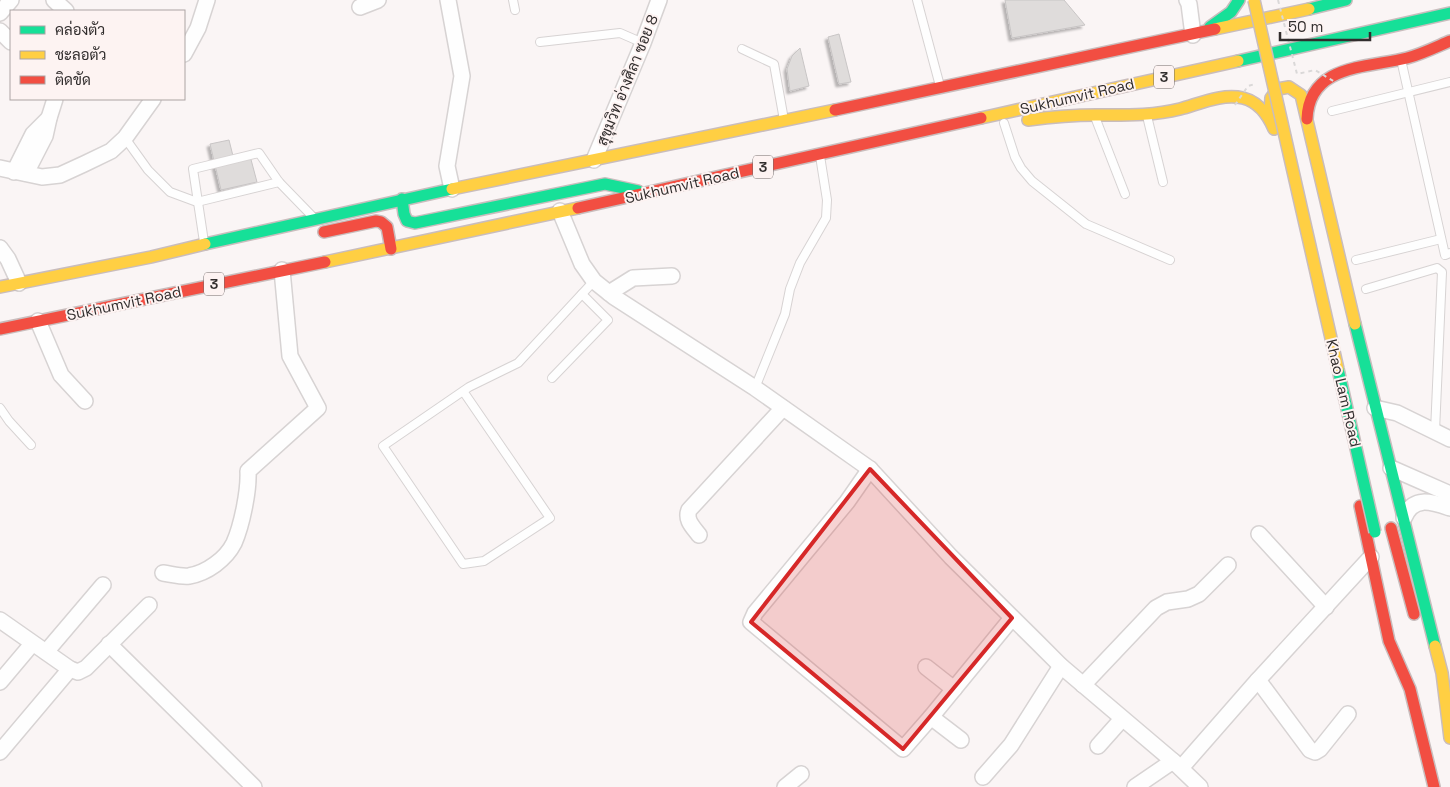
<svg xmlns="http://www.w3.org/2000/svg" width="1450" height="787" font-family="'Space Grotesk',Sarabun,sans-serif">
<defs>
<filter id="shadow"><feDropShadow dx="-3" dy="3" stdDeviation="1" flood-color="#0004"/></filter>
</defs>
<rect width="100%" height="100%" fill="#faf5f5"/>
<g fill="#dfdcdb" stroke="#c8c5c5" filter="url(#shadow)">
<polygon points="1005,0 1064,0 1085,25 1012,38"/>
<polygon points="839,34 851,82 839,84 828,37"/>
<polygon points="800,48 809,86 790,91 787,69 792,56"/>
<polygon points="229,140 233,156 249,152 257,182 221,190 210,144"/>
</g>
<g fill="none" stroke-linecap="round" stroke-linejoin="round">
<g stroke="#d7d3d3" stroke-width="10">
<g id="lane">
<polyline points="513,0 515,10"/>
<polyline points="917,0 940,86"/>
<polyline points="540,42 620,33 643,43"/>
<polyline points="742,49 774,64 784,120"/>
<polyline points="1402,64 1445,255 1450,253"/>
<polyline points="1332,111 1450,82"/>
<polyline points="1147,116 1163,182"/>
<polyline points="1095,117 1125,194"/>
<polyline points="1004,123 1015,157 1021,168 1032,181 1086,224 1170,260"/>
<polyline points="125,138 148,170 170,192 197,202 279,182"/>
<polyline points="204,242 193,169 259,153 279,182 313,217"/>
<polyline points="1356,260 1441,239"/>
<polyline points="1366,289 1437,268 1442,272 1435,431"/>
<polyline points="552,378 608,320 582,294"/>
<polyline points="755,388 785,314 790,289 800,263 826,218 827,200 820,156"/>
<polyline points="463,391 550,518 484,561 463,564 383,446 469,387 518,363 594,281"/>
<polyline points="0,408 9,421 31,445"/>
</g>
</g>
<g stroke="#d7d3d3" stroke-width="18">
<g id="street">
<polyline points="54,0 66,11"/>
<polyline points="448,0 462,76 447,166 452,189"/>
<polyline points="1187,0 1189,4 1193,35"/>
<polyline points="360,7 378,0"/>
<polyline points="0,13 11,0"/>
<polyline points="0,31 11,42"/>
<polyline points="184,54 198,28 207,0"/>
<polyline points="594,160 643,43 659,0"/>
<polyline points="0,168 42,177 60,175 84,164 111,151 125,138 153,99"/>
<polyline points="14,172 33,134 49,118"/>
<polyline points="26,173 45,136 49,118 55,99"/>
<polyline points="560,211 582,264 594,281 614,297 755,388 870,469 951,557 1035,640 1061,666 1173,761 1200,787"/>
<polyline points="0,248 8,259 19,283"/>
<polyline points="609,293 633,278 672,276"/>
<polyline points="38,321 61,375 85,401"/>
<polyline points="1375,408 1397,413 1450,439"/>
<polyline points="1391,468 1450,494"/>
<polyline points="870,469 847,502 755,613 751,622 903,749 931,717 1012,618"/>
<path d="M1404,518C1413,495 1432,502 1450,508"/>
<polyline points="1259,534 1326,607"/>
<path d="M699,535C693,527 685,520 689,510L783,408"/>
<path d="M163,573C171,574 181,577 189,576C207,573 226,559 234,543C242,525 249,490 248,471L318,408L290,356L282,270"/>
<polyline points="0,620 70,669 78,672 86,668 149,605"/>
<polyline points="109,644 254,787"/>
<polyline points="46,652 103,585"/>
<polyline points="926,667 954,689"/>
<polyline points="1258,680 1310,750 1315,752 1320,749 1348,714"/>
<polyline points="0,682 32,644"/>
<polyline points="1083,685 1156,608 1167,602 1188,599 1199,594 1228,565"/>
<polyline points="931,717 961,740"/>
<polyline points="1098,746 1122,719"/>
<polyline points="0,752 70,669"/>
<polyline points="1181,768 1258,680 1371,557"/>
<polyline points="983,777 1011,745 1061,666"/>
<polyline points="785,787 801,774"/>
<polyline points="1135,787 1173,761"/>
</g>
</g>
<g stroke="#c9bdbd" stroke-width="14">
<g id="fast">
<polyline points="1309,9 1346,0"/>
<polyline points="1210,27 1231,12 1239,0"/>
<polyline points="1238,61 1450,13"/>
<polyline points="402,199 404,214 407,221 415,223 605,184 638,191"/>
<polyline points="205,244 452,189"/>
<polyline points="1355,324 1435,646"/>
</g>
</g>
<g stroke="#c9bdbd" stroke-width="14">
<g id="slow">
<polyline points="1215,29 1309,9"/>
<polyline points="1270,112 1271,98 1278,89 1289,87 1301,95 1355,324"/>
<polyline points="981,118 1238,61"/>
<path d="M1028,120C1051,117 1073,115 1096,115C1125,115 1152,116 1180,109C1199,104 1222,93 1243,98C1259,102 1268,115 1274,129"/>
<polyline points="452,189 835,110"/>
<polyline points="325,262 578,208"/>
<polyline points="0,287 151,257 205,244"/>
<polyline points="1435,646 1442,673 1450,738"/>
</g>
</g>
<g stroke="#c9bdbd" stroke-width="14">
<g id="jam">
<polyline points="835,110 1215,29"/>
<path d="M1307,119C1309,64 1367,68 1407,58C1422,54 1436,47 1450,41"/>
<polyline points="578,208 981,118"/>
<polyline points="324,232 376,221 381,222 387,227 391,249"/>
<polyline points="0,329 325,262"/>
<polyline points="1360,506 1389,641 1410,689 1434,787"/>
<polyline points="1391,528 1414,614"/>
</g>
</g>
<use href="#lane" stroke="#fefefe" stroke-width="8"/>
<use href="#street" stroke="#fefefe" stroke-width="15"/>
<use href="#fast" stroke="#16e098" stroke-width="11"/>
<use href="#slow" stroke="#ffcf43" stroke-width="11"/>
<use href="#jam" stroke="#f24e42" stroke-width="11"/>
<g stroke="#c9bdbd" stroke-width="14" stroke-linecap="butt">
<polyline id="fast-bridge" points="1338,369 1375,532"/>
</g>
<g stroke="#c9bdbd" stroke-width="14" stroke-linecap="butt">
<polyline id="slow-bridge" points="1254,0 1338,369"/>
</g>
<g stroke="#dad8d8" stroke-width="2" stroke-dasharray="4 4" stroke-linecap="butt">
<polyline points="1278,0 1297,74 1315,70 1335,82"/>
<polyline points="1235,105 1248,86 1255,84"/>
</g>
<use href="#fast-bridge" stroke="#16e098" stroke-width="11"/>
<use href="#slow-bridge" stroke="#ffcf43" stroke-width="11"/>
</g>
<path fill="#d62828" fill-opacity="0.2" stroke="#d62828" stroke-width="4" stroke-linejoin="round" d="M870,469L1012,618L903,749L751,622Z"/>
<g text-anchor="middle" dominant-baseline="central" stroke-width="4" stroke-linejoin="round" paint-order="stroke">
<g fill="#fdf3f2" stroke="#6e6868" stroke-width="1">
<rect x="1154" y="65.5" width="20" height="23" rx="4"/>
<rect x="753" y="155.5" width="20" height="23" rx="4"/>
<rect x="204" y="272.5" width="20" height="23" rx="4"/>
</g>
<g font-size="14" font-weight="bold" fill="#312d2d">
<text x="1164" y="77">3</text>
<text x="763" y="167">3</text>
<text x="214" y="284">3</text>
</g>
<g font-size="15" fill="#312d2d" stroke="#fdf3f2">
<text transform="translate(627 80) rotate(-68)">สุขุมวิท อ่างศิลา ซอย 8</text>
<text transform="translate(1077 96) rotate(-13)">Sukhumvit Road</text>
<text transform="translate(682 185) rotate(-13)">Sukhumvit Road</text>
<text transform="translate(124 303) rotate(-12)">Sukhumvit Road</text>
<text transform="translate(1344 393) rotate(77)">Khao Lam Road</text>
</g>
</g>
<rect x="10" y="10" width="175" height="90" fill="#fdf3f2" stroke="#aba4a3"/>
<rect x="20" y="26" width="25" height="8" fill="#16e098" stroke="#aba4a3"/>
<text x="55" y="35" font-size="15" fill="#312d2d">คล่องตัว</text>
<rect x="20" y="51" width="25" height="8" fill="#ffcf43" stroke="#aba4a3"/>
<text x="55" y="60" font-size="15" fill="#312d2d">ชะลอตัว</text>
<rect x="20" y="76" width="25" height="8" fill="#f24e42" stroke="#aba4a3"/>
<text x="55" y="85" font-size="15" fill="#312d2d">ติดขัด</text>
<path d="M1280 32v8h90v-8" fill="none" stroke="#312d2d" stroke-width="2.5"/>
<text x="1288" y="32" font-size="15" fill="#312d2d" stroke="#fdf3f2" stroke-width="4" paint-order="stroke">50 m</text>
</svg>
